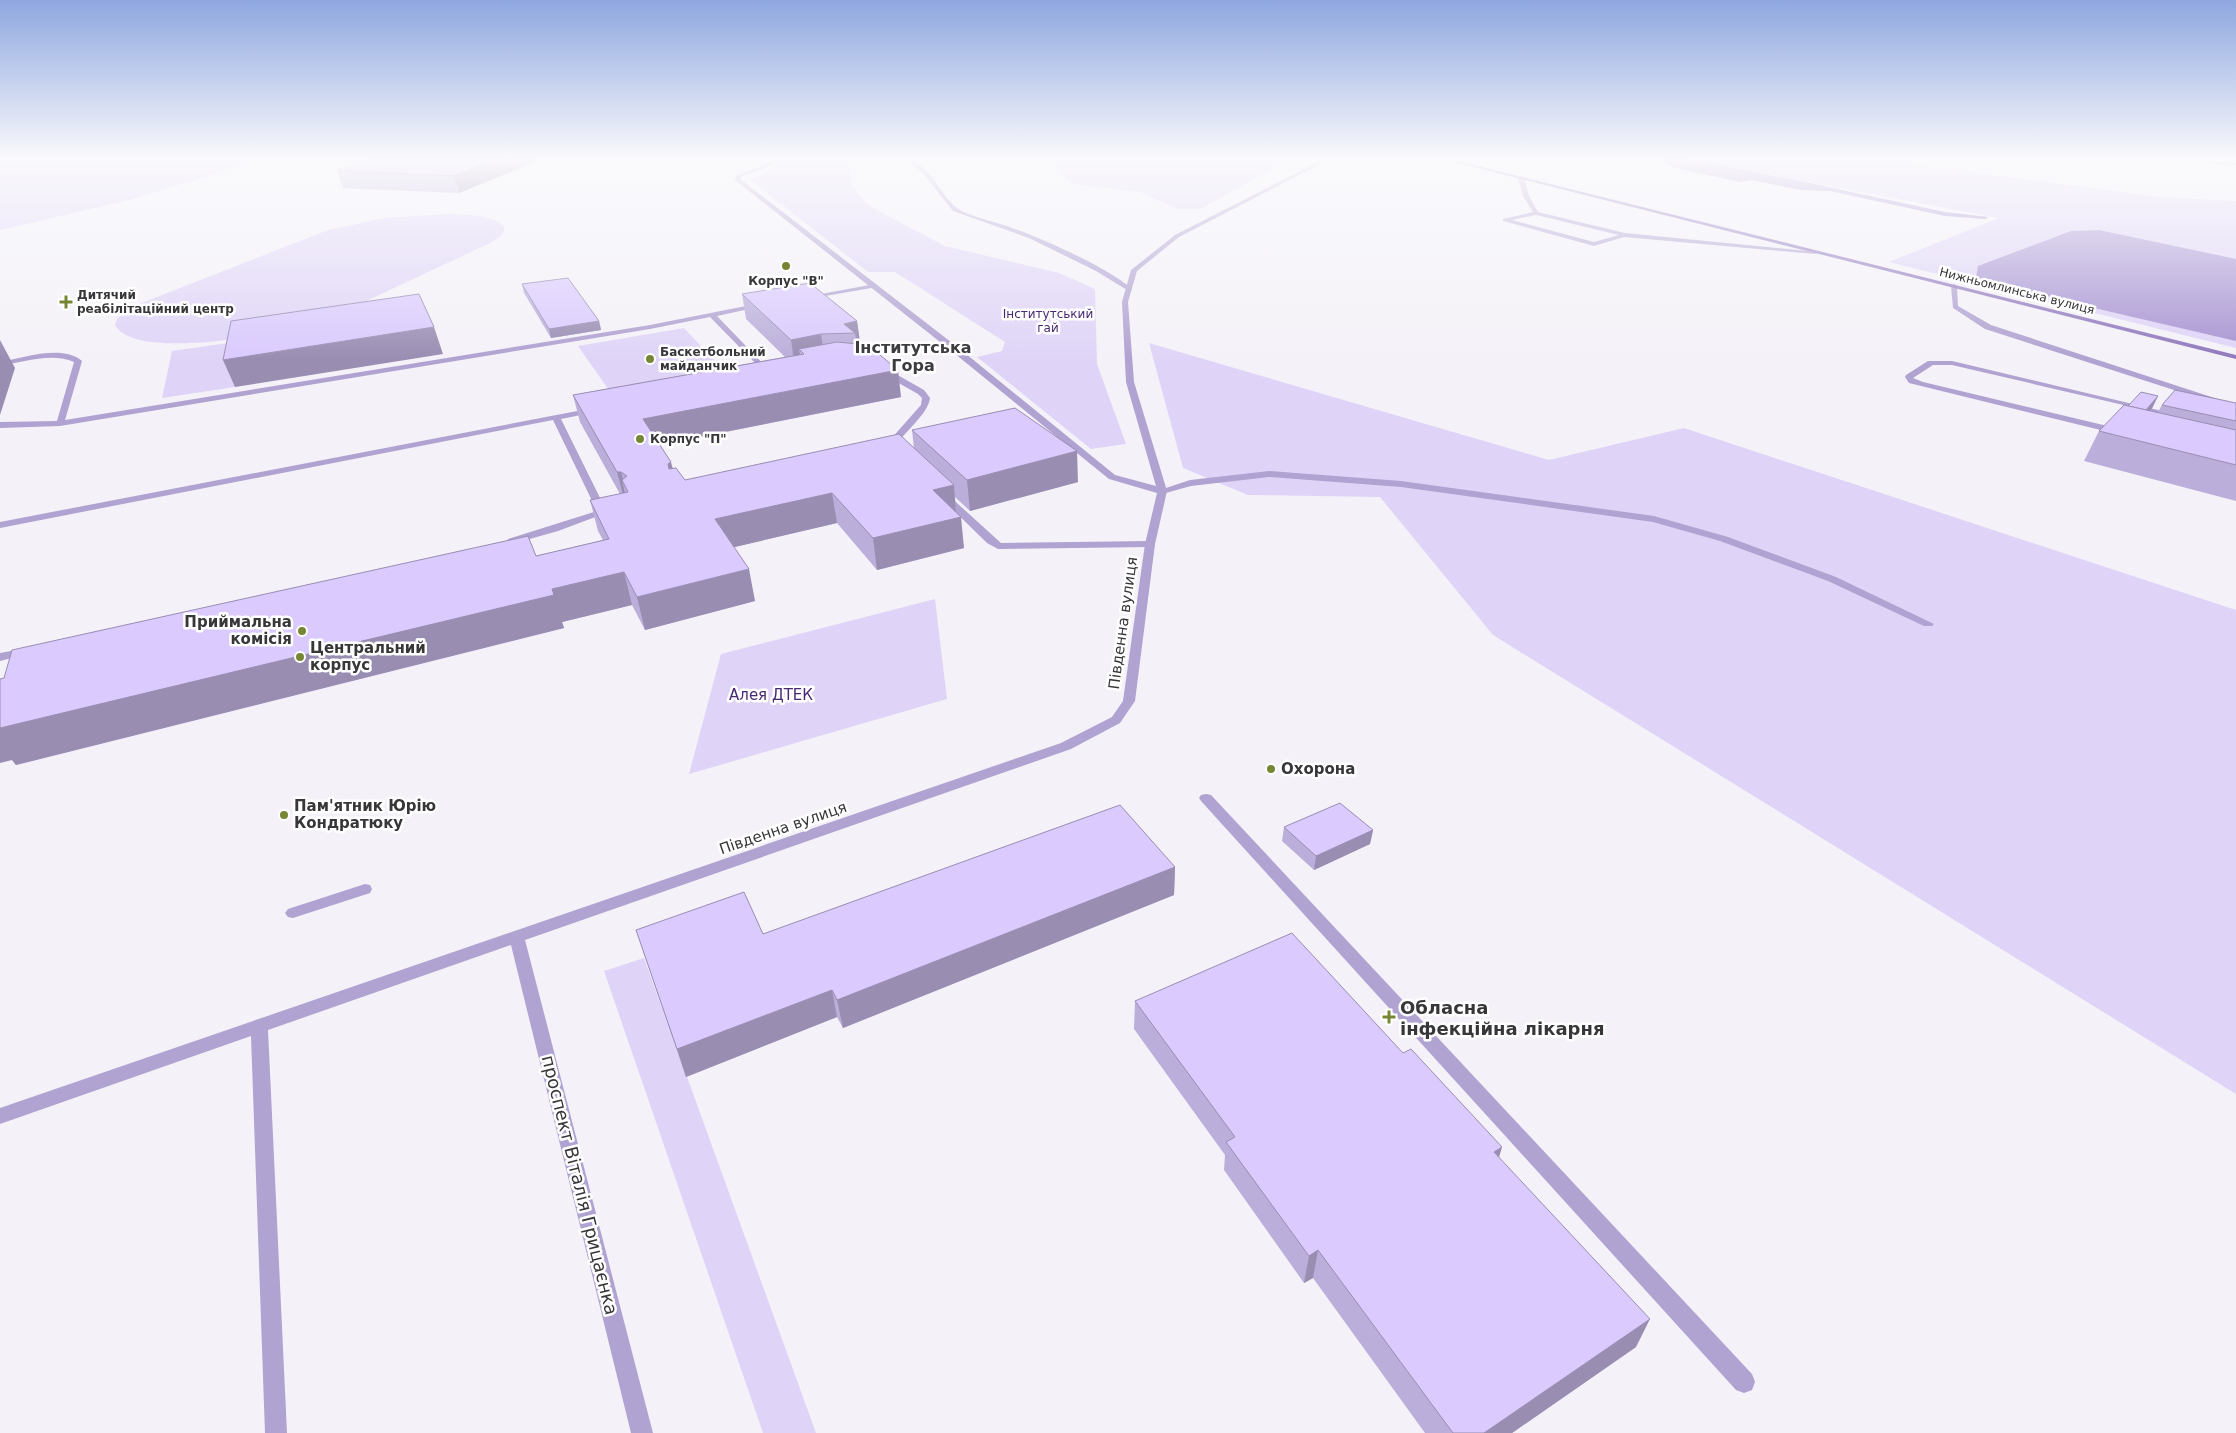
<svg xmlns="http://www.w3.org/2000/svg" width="2236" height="1433" font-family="'DejaVu Sans',sans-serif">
<rect width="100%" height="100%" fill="#f4f2f8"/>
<g fill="#dfd4f7">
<polygon points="0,159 264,159 129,200 0,230"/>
<polygon points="782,159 849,159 852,187 869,206 945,246 1059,273 1095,289 1097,364 1126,444 1091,449 977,357 1002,351 1005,342 895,272 868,272 751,180 782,163"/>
<polygon points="1048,159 1286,159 1269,171 1200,209 1178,209 1140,192 1072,184"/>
<polygon points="1687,159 1873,159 2158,197 2236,201 2236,348 1889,262 1999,218"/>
<path d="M449,214C467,215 489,214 504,226V231L500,237L488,244C450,262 412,279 375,297C358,305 340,315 323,321C287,332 136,363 115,325L117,319L134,306L328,230L385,218Z"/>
<polygon points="684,328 725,372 611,393 578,346"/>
<polygon points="242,341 235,387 162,398 172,351"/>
<polygon points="1149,343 1549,460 1684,428 2236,610 2236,1094 1493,635 1380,497 1248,495 1183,468"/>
<polygon points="935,599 947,699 689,774 721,654"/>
<polygon points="644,958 816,1433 763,1433 604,971"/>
</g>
<g fill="#a793d2">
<polygon points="1662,159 1690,159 1824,186 1828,191 1801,190 1751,180 1740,182 1675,168 1661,161"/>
<polygon points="2099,230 2236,259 2236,341 2077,304 1976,277 1978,266 2071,231"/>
</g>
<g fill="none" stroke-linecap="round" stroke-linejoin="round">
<polygon fill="#a793d2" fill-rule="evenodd" points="1809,183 1945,212 1988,217 1985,219 1945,216 1807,186"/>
<g fill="#b0a2d1" fill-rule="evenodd">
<polygon points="771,159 775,159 774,164 743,176 739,175 770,162"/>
<path d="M902,159C929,159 938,194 957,208C965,215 995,222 1007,226C1040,238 1106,266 1132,289L1127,290L1096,271L1029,238L953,211L923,173Z"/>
<path d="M1521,176L1524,178L1529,196L1538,212L1625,233L1818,252L1815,254L1624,237L1594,246L1503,221V219L1533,212L1523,196L1518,178ZM1536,215L1619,235L1594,242L1512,220Z"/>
<polygon points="875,284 878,286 877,287 808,299 805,297"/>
<polygon points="1954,284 1957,286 1958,306 1991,325 2236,405 2236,410 1985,329 1953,308 1951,286"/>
<path d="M761,303L764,305L763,306L717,316L771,372L772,374L768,376L710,317L650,329L60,426L0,428V422L57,421L74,362C52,352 22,362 0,366V362C23,358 62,344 82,361L65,420L650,325Z"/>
<polygon points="1928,361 1952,361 2179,415 2175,417 1952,365 1933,365 1913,378 1923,382 2120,429 2121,431 2117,434 1909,383 1905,377 1906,375"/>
<path d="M881,369H887L924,390L930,398C928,415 903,432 895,448L892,449L888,446L890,440L921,405L922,398L918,394L881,373Z"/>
<polygon points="593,408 597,410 596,412 561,419 605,508 609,507 614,510 558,531 512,544 508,543 508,539 597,511 553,420 0,528 0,522"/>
<polygon points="1269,471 1401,481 1654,516 1728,537 1836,577 1934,624 1932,626 1924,626 1828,581 1720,541 1653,522 1401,487 1269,477 1191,486 1162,494 1157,491 1190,480"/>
<polygon points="944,493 947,494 1001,543 1150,541 1155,544 1150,547 998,549 987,543 941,498 941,494"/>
<polygon points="27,648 33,651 31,653 0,661 0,653"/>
<polygon points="1206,794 1211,795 1752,1374 1755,1382 1752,1390 1744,1393 1736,1390 1201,801 1199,798 1201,795"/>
<polygon points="365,884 370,885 372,889 370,893 293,918 288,917 285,913 288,909"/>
</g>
<polygon fill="#b0a2d1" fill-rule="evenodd" points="1324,159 1330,159 1179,237 1137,271 1128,302 1134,382 1167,491 1155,544 1135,701 1120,723 1071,749 525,940 653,1433 631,1433 511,945 268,1030 287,1433 265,1433 251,1036 0,1124 0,1108 1061,743 1112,717 1123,701 1145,544 1157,493 1109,479 954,353 735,180 735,178 739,174 743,174 740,179 960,349 1115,475 1156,486 1126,382 1122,302 1131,270 1175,235"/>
<g fill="#9079bd" fill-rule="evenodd">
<polygon points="1442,159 1450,159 2236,355 2236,359"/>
<polygon points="2170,159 2236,163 2236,165 2172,160"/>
</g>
</g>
<g fill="#bbaeda">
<polygon points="542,159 459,193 343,188 337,170"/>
<polygon points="1972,159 2013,159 2012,163"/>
<polygon points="2072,159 2088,159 2087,161"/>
<polygon points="522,284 599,321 601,330 551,338 524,293"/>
<polygon points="742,294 857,321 860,344 901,397 660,445 673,468 685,480 914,448 912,430 1078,482 970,511 955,497 956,512 964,548 877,570 837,523 734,547 755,601 645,630 632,605 562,622 564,628 16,765 12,760 536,556 603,540 598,531 590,500 620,494 580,422 573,395 785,357 746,319"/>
<polygon points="2158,396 2151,411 2158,412 2162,405 2236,403 2236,501 2084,461 2099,431 2128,406"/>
<polygon points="1284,827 1373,830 1370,844 1314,870 1282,841"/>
<polygon points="1175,867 1174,895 843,1028 837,1017 686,1077 636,930 763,934"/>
<polygon points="1135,1001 1499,1157 1636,1347 1512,1433 1425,1433 1313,1278 1304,1283 1224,1170 1225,1155 1134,1029"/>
</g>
<g fill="#998db2">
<polygon points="496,159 542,159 459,193 454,176"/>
<polygon points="599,321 601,330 551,338 549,329"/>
<polygon points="857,321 861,348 857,348 855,333 844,324"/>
<polygon points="434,327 443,354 235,387 223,360"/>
<polygon points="821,334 825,361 804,354 799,349 802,365 795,367 791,340"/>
<polygon points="0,340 15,368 0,415"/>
<polygon points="898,370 901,397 649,447 643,419"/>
<polygon points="2158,396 2148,416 2145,411"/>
<polygon points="1077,451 1078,482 970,511 967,480"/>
<polygon points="671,462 678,491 669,469 668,464"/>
<polygon points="617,472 621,472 625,486 622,480 627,502 625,502"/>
<polygon points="954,485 956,515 933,490"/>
<polygon points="832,493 837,523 722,550 715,519"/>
<polygon points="961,517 964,548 877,570 873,538"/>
<polygon points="749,569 755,601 645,630 637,597"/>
<polygon points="624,572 632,605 562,622 564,628 16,765 12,760 0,763 0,728 552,589"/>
<polygon points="1373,830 1370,844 1314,870 1316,856"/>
<polygon points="1175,867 1174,895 843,1028 837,1000"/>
<polygon points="832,990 837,1017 686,1077 677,1049"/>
<polygon points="1502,1147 1494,1175 1494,1152"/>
<polygon points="1318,1250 1313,1278 1304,1283 1309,1256"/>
<polygon points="1650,1319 1636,1347 1512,1433 1484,1433"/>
</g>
<g fill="#dacafe" stroke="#998db2">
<polygon points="369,159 496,159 454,176 337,170"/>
<polygon points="568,278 599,321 549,329 522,284"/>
<polygon points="810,283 857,321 844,324 855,333 821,334 791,340 742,294"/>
<polygon points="419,294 434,327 223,360 231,321"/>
<polygon points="837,342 868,345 898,370 643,419 671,462 668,464 669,469 676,468 685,480 899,434 954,485 933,490 961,517 873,538 832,493 715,519 749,569 637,597 624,572 552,589 554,595 0,728 0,679 4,678 12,650 528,536 536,556 609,539 590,500 628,492 622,480 627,476 621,472 617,472 573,395 804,354 799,349"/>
<polygon points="2175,390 2236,403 2236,421 2162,405"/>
<polygon points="2141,392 2158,396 2146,410 2128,406"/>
<polygon points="2124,405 2236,430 2236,465 2099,431"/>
<polygon points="1015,408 1077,451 967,480 912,430"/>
<polygon points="1340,803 1373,830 1316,856 1284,827"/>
<polygon points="1120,805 1175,867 837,1000 832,990 677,1049 636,930 744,892 763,934"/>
<polygon points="1292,933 1403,1053 1411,1049 1502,1147 1494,1152 1650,1319 1484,1433 1453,1433 1318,1250 1309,1256 1226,1142 1235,1137 1135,1001"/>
</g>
<linearGradient id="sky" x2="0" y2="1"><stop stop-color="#8ea7df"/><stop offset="0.44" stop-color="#faf9fc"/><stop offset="1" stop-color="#faf9fc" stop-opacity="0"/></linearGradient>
<rect width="2236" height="360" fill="url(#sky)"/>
<g fill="#768634" stroke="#fff" stroke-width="2">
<circle cx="786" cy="266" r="5"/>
<path d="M63.5 294.5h5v5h5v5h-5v5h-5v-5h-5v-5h5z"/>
<circle cx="650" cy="359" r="5"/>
<circle cx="640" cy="439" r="5"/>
<circle cx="302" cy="631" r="5"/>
<circle cx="300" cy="657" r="5"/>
<circle cx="1271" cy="769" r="5"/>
<circle cx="284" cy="815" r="5"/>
<path d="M1386.5 1009.5h5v5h5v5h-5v5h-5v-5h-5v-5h5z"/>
</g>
<g text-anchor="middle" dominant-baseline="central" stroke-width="5" stroke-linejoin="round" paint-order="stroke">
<g font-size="12" font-weight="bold" fill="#373739" stroke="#fff" text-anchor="start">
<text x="786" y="281" text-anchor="middle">Корпус "В"</text>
<text x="77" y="295">Дитячий<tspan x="77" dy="14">реабілітаційний центр</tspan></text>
<text x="660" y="352">Баскетбольний<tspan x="660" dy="14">майданчик</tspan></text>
<text x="650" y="439">Корпус "П"</text>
</g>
<g font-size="12" fill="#373739" stroke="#fff">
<text transform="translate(2017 291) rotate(14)">Нижньомлинська вулиця</text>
</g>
<g font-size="12" fill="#472973" stroke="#fff">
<text x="1048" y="314">Інститутський<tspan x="1048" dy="14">гай</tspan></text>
</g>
<g font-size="15" font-weight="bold" fill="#373739" stroke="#fff" text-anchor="start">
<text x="292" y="622" text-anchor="end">Приймальна<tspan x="292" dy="17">комісія</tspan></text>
<text x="310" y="648">Центральний<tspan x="310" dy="17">корпус</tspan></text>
<text x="1281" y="769">Охорона</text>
<text x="294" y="806">Пам'ятник Юрію<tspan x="294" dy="17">Кондратюку</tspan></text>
</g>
<g font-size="15" fill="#373739" stroke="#fff">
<text transform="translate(1123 623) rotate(-82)">Південна вулиця</text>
<text transform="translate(783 828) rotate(-19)">Південна вулиця</text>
</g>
<g font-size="15" fill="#472973" stroke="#fff">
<text x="771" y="695">Алея ДТЕК</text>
</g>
<g font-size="16" font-weight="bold" fill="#3d3c41" stroke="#fff">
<text x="913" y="347">Інститутська<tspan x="913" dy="18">Гора</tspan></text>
</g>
<g font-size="18" font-weight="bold" fill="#373739" stroke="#fff" text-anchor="start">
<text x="1400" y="1007">Обласна<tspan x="1400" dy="21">інфекційна лікарня</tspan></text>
</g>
<g font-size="18" fill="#373739" stroke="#fff">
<text transform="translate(580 1185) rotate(76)">проспект Віталія Грицаєнка</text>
</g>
</g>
</svg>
